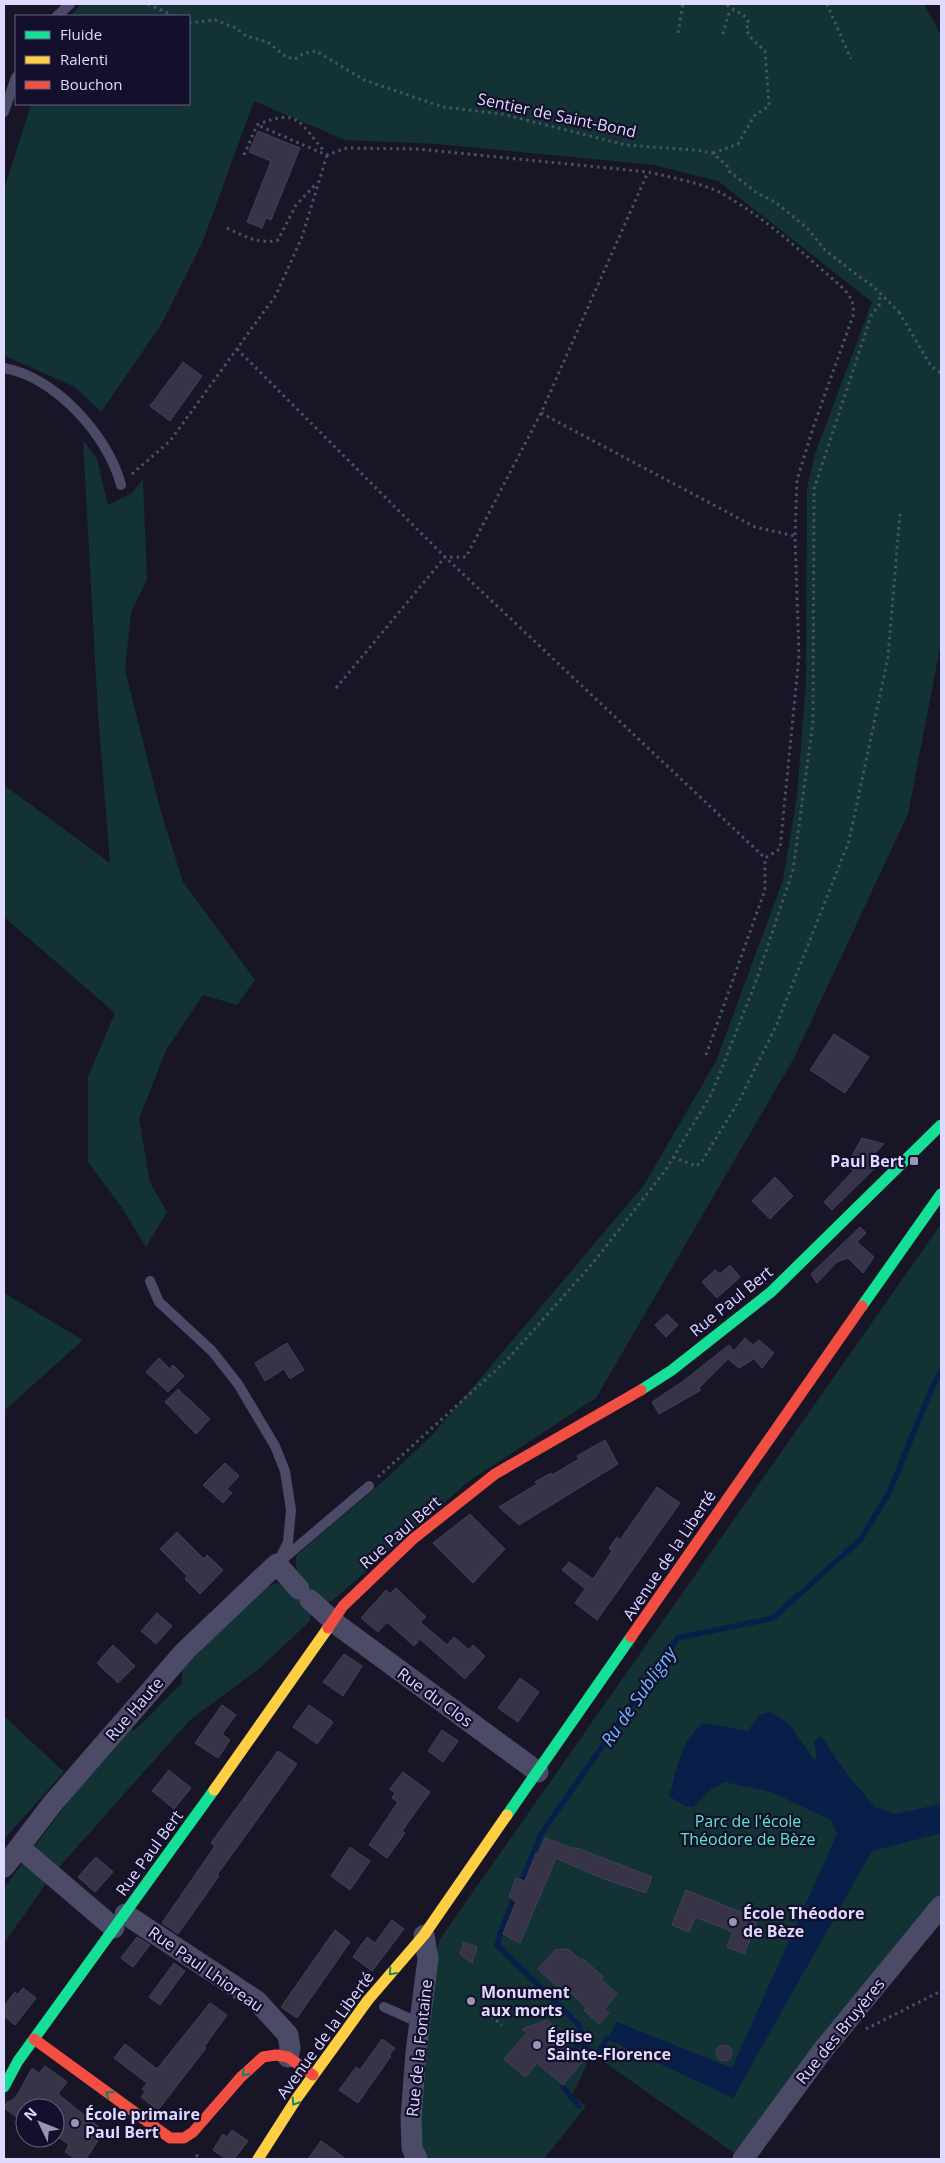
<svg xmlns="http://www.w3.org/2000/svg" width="945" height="2163" font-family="'Open Sans',sans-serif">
<rect width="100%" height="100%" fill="#181526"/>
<g fill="#123234">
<path d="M81,4H924L941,35V643L908,814L794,1058L596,1398L469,1481L332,1601C314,1605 290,1572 297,1555L389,1476L434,1433L644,1185L716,1061L783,880L797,796L806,682L807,488L815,454L872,302L718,181L654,165L438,144L345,140L254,101L203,241L161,325L101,412L75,387L5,356L4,190L31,104H189V16H70Z"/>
<polygon points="83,440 97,459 108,505 132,493 143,479 147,579 131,613 125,670 161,812 183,882 255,980 237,1005 203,995 166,1050 139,1119 150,1182 167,1212 146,1247 122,1208 88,1162 88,1077 115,1013 4,917 4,785 110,863 98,714"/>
<polygon points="941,1224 941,1893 734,2153 604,2062 579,2038 587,2065 572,2095 586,2106 544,2159 426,2159 421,2146 420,2115 434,1958 440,1939"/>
<polygon points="4,1293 83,1340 4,1411"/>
<path d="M277,1583C291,1586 301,1601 310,1611V1621L260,1668L190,1720L53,1874L4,1943V1888L125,1725L134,1731L181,1684L184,1661L261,1589Z"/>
<polygon points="4,1716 64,1772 4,1839"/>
</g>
<path fill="#081f4a" d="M771,1712L790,1725L814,1760L817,1757L814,1742L821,1736L846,1773L875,1807L895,1814L941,1804V1833L872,1851L733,2098L607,2039L617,2022L732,2068L837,1834L831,1820L771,1792L725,1782L712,1789L693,1807L685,1806L669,1796C677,1771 680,1738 705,1723L748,1731L759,1715Z"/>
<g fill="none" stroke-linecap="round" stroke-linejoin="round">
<g stroke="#081f4a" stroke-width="5.5">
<polyline points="520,1886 541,1834 678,1638 773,1618 860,1540 889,1493 931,1390 941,1371"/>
<polyline points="516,1894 502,1928 497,1945 578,2024 593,2061"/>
<polyline points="574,2050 583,2036"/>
<polyline points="593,2061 607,2039"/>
<polyline points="563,2087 579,2106"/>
</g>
</g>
<g fill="#383447" stroke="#454058">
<polygon points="258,131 300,148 271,220 266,218 262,228 247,222 271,161 249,152"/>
<polygon points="183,362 202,376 170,421 150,406"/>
<polygon points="834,1034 869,1057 845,1093 810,1070"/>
<polygon points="862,1138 884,1144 874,1154 882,1161 832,1210 824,1202 853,1171 847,1165"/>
<polygon points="775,1177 793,1196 770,1219 752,1201"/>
<polygon points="860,1227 866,1233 857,1242 874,1257 863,1273 848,1258 837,1262 817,1283 811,1274"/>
<polygon points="730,1265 740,1277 717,1298 702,1282 715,1270 720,1274"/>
<polygon points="667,1314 678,1325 666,1337 655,1325"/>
<polygon points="745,1338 753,1345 759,1340 774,1353 762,1368 754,1359 739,1368 728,1359 699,1388 701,1390 659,1414 652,1402 682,1382 729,1345 734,1351"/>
<polygon points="287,1343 304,1370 290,1379 284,1369 265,1381 255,1363"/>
<polygon points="159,1358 170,1369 173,1365 184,1376 168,1392 146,1372"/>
<polygon points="178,1389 210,1419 196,1434 165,1402"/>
<polygon points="605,1440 618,1464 519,1525 499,1507 537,1484 535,1482 551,1473 552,1475 579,1459 577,1456"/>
<polygon points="225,1463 239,1476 227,1489 232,1493 223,1503 203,1485"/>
<polygon points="657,1487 680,1503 597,1620 575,1603 585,1589 562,1570 569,1562 593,1579 612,1551 609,1548 617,1537 620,1540"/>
<polygon points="470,1514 505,1549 473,1583 433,1543"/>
<polygon points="177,1532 204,1559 207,1555 223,1570 200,1594 185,1579 187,1576 160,1549"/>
<polygon points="396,1588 426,1617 420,1622 447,1645 454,1637 469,1650 473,1645 485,1656 465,1679 420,1639 414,1646 387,1622 378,1632 361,1618 386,1590 390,1594"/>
<polygon points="157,1613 172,1626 156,1644 141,1631"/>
<polygon points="113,1645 135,1666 118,1683 97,1663"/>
<polygon points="344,1654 362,1666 343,1696 323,1682"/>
<polygon points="520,1678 539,1692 518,1722 498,1708"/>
<polygon points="222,1705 236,1715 222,1734 230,1740 218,1758 195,1743"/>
<polygon points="309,1705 333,1722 317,1744 293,1727"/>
<polygon points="442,1730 458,1741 443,1762 428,1751"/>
<polygon points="278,1751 297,1764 217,1875 219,1876 178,1934 162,1923 215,1846 211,1843"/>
<polygon points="169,1770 191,1788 174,1809 152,1791"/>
<polygon points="403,1772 430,1792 402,1831 405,1833 387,1858 369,1845 398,1802 392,1798 395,1793 390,1789"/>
<polygon points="545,1838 571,1848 577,1848 652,1877 646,1893 604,1879 556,1858 520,1943 503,1934 516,1902 509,1897 516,1878 525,1881 536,1853 538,1854"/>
<polygon points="350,1847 370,1861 350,1890 331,1876"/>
<polygon points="96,1857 113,1872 95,1892 78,1877"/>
<polygon points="686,1890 758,1919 744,1954 727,1947 733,1932 695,1917 689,1932 672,1925"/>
<polygon points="392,1920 404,1929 372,1971 353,1957 367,1937 375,1943"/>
<polygon points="335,1930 350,1942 297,2018 281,2007"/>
<polygon points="137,1937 150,1945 133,1967 121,1958"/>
<polygon points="464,1942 477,1947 472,1963 460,1954"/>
<polygon points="568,1949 582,1961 583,1959 598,1972 603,1977 601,1979 617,1994 604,2009 609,2013 599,2024 584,2010 587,2008 563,1986 560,1989 538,1969 555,1950"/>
<polygon points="174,1963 185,1971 160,2005 149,1997"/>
<polygon points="23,1988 36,1998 15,2025 4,2016 4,2006 15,1992 18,1995"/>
<polygon points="210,2003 227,2015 204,2047 206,2048 158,2110 141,2097 145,2092 142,2089 147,2083 114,2058 125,2044 157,2069"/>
<polygon points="547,2020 557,2029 555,2037 583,2061 563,2085 537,2063 525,2077 504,2059 527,2033 522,2029"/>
<polygon points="382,2039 395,2048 389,2055 391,2056 358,2103 339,2090 356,2067 360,2070"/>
<circle cx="724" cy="2053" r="8"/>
<polygon points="45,2066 67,2082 58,2094 104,2131 86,2159 76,2159 65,2152 69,2145 55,2135 55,2108 25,2108 25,2123 4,2108 7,2102 13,2100 18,2094 32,2068 39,2073"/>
<polygon points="232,2130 248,2141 234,2159 226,2159 213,2150 223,2134 227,2137"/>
<polygon points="321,2141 346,2159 308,2159"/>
</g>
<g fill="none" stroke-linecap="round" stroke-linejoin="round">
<g stroke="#465566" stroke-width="3" stroke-dasharray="2.5 4" stroke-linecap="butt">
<polyline points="148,4 174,16"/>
<polyline points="827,4 851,59"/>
<polyline points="189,23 215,20 236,28 246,36 268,42 286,57 295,59 304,53 316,51 364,80 443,107 502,114 626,145 695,150 713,153 727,166 729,171 757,193 775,202 807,228 825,250 857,275 873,286 898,311"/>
<polyline points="678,33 683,4"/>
<polyline points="723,34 728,15 734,10"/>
<polyline points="713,153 738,144 754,116 769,106 769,103 765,51 752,39 746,30 749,23 746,17 725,4"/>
<path d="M244,155L257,125C300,107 299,123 325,152"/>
<path d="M227,228C244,236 259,245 278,240L296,205L317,183"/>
<polyline points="899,312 931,366 941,373"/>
<path d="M237,349L445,557L765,858L780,849L799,656L795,536L797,480L814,425L854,313L852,300L844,289C805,255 766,218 721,193C702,183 669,177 648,172L418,149L347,148L327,155L257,125"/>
<polyline points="541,413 755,527 795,536"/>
<polyline points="132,474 170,441 276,295 302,237 327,155"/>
<polyline points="336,688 445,557 466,557 541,413 648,172"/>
<polyline points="706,1055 765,890 765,858"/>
<polyline points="673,1157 696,1166 701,1163 740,1099 776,1026 849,841 888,657 900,513"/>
<polyline points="378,1477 507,1360 592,1264 665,1171 712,1093 755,984 793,870 813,722 814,489 871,316 879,305 880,294"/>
<polyline points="481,2008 502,2025"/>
<polyline points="866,2029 941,1991"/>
<polyline points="196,2155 202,2159"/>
</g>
<g stroke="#4c4b67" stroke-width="10">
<polyline points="57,16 70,4"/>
<polyline points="4,112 16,77"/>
<path d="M4,368C55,377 108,435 121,485"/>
<polyline points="150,1281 159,1302 212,1351 238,1384 275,1446 285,1471 291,1510 288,1542 277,1564"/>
<polyline points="282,1560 369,1486"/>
<polyline points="384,2007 420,2023"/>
</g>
<g stroke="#4c4b67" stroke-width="21">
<polyline points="310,1600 339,1626 538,1772"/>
<polyline points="25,1852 114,1928"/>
<polyline points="4,1867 53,1803 185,1651 265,1575 277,1564 299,1589"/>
<polyline points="125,1914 257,2001 288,2035 290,2048 288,2057"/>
<polyline points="417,2159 412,2148 411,2118 416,2052 428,1959 424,1935"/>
<polyline points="743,2159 823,2050 941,1906"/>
</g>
<g stroke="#16e098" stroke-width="11">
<polyline points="862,1306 941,1194"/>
<polyline points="641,1390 672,1370 771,1292 941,1125"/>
<polyline points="507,1815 631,1637"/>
<polyline points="4,2087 18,2061 214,1790"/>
</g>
<g stroke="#ffcf43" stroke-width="11">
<polyline points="214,1790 328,1628"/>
<polyline points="258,2159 297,2098 368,2000 424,1935 507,1815"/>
</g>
<g stroke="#f24e42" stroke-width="11">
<polyline points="328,1628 343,1606 413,1539 495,1474 641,1390"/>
<polyline points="631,1637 862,1306"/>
<polyline points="34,2039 170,2138 184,2138 193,2132 241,2077 263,2057 276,2055 288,2057 313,2075"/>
</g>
<polyline stroke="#465566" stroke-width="3" stroke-dasharray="2.5 4" stroke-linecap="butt" points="898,311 899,312"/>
</g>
<defs><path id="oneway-chevron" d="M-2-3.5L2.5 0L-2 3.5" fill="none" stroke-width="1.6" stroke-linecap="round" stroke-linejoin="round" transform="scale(1.25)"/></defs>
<g stroke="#158267">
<use href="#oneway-chevron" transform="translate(392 1972) rotate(131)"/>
<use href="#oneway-chevron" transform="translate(245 2073) rotate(135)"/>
<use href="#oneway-chevron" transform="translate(109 2094) rotate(-144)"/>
<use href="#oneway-chevron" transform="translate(295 2102) rotate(123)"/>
</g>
<g fill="#9995b3" stroke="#140f2c" stroke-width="2">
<rect x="909" y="1156" width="10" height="10" rx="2.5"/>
<circle cx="733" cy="1922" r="5"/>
<circle cx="471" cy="2001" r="5"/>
<circle cx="537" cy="2045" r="5"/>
<circle cx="75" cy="2123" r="5"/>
</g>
<g text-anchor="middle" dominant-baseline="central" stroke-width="4.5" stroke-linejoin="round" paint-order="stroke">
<g font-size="16" fill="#dfdaff" stroke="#140f2c">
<text transform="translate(557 115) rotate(12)">Sentier de Saint-Bond</text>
<text transform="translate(731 1301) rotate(-39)">Rue Paul Bert</text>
<text transform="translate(400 1532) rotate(-41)">Rue Paul Bert</text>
<text transform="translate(669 1555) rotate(-56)">Avenue de la Liberté</text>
<text transform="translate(435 1697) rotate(36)">Rue du Clos</text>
<text transform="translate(134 1709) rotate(-49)">Rue Haute</text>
<text transform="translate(149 1853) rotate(-54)">Rue Paul Bert</text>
<text transform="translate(206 1969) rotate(35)">Rue Paul Lhioreau</text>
<text transform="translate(840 2031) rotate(-51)">Rue des Bruyères</text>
<text transform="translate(325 2035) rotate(-54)">Avenue de la Liberté</text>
<text transform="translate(419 2048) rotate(-84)">Rue de la Fontaine</text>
</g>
<g font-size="16" font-weight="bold" fill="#dfdaff" stroke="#140f2c" text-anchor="start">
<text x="904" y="1161" text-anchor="end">Paul Bert</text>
<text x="743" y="1913">École Théodore<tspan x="743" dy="18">de Bèze</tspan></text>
<text x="481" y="1992">Monument<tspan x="481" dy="18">aux morts</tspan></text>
<text x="547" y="2036">Église<tspan x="547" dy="18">Sainte-Florence</tspan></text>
<text x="85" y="2114">École primaire<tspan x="85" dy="18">Paul Bert</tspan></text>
</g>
<g font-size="16" fill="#5beac8" stroke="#140f2c">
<text x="748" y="1821">Parc de l'école<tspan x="748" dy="18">Théodore de Bèze</tspan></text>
</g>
<g font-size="18" font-style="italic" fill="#68b7ff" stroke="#140f2c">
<text transform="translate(638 1696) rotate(-55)">Ru de Subligny</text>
</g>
</g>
<rect width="945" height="2163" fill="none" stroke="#dfdaff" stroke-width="10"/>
<rect x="15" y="15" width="175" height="90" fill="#140f2c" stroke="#656080"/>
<rect x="25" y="31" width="25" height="8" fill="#16e098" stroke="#656080"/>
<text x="60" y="40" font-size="15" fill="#dfdaff">Fluide</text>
<rect x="25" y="56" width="25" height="8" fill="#ffcf43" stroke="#656080"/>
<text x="60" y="65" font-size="15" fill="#dfdaff">Ralenti</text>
<rect x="25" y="81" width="25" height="8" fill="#f24e42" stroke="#656080"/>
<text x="60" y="90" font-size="15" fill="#dfdaff">Bouchon</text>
<g transform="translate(40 2123) rotate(313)"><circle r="24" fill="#140f2c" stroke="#656080"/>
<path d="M0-4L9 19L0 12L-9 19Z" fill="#9995b3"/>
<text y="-8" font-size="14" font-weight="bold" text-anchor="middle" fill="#dfdaff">N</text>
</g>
</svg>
